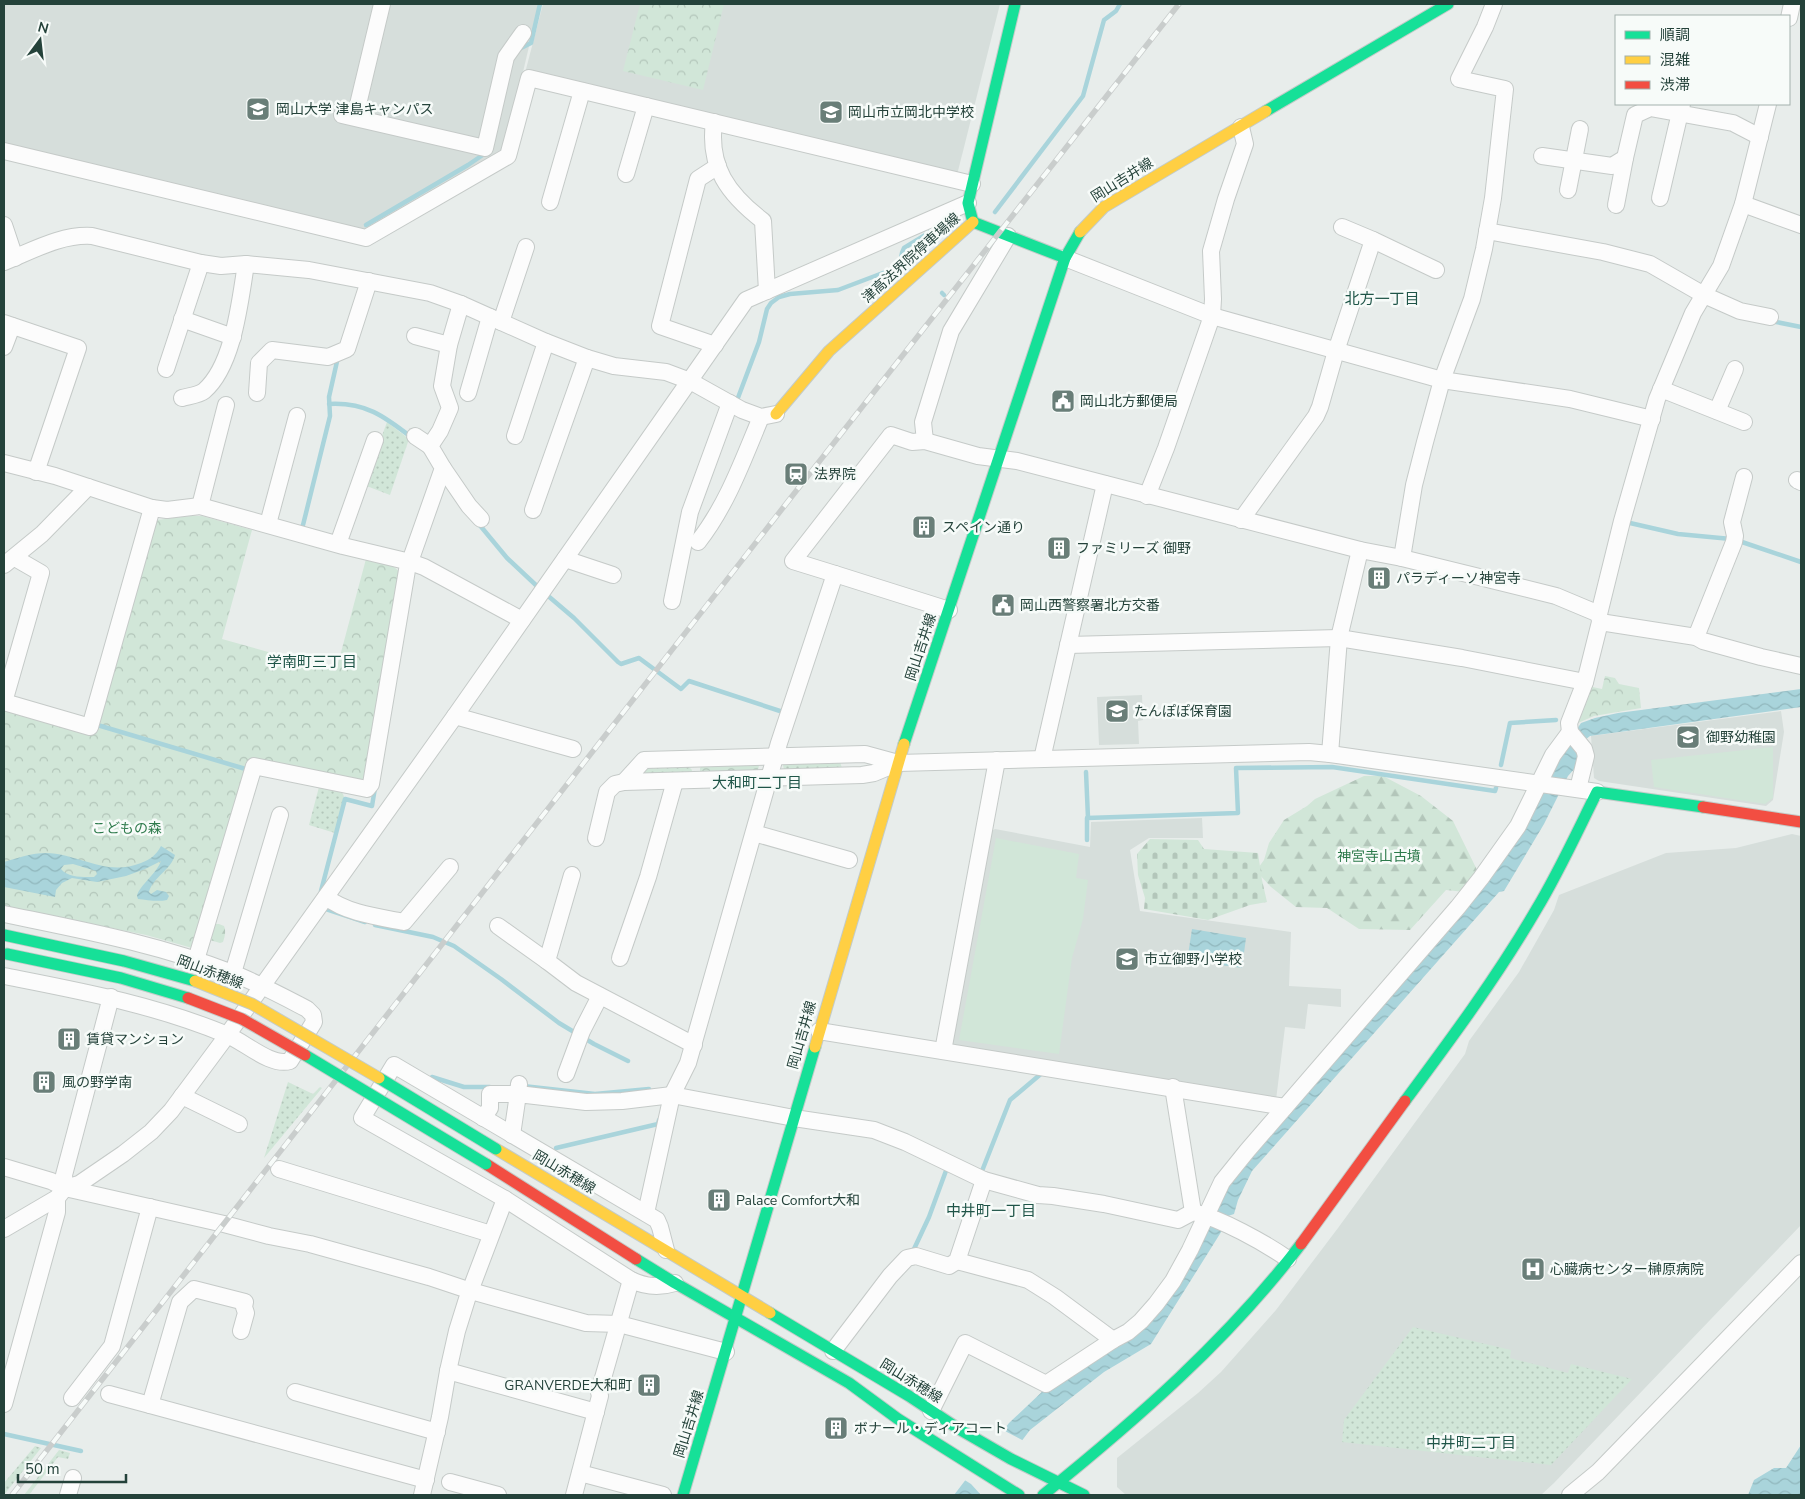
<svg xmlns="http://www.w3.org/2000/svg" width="1805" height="1499" font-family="'Nunito Sans','Noto Sans JP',sans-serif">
<defs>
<pattern id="grass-dots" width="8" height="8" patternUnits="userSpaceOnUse" patternTransform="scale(1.25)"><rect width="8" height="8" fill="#d1e6d8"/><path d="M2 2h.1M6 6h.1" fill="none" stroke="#b3c6ba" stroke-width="1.8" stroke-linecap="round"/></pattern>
<pattern id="forest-firs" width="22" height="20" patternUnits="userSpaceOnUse" patternTransform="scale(1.25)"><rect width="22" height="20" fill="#d1e6d8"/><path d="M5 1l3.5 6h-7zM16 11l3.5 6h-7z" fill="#b3c6ba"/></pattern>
<pattern id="cemetery-stones" width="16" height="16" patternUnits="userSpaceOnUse" patternTransform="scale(1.25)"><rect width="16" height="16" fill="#d1e6d8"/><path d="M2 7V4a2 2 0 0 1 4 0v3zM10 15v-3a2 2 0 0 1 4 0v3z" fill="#b3c6ba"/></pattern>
<pattern id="park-crowns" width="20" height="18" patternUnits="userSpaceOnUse" patternTransform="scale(1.25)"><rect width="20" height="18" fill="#d1e6d8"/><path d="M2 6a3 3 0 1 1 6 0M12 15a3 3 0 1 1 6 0" fill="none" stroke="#b3c6ba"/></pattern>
<pattern id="water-waves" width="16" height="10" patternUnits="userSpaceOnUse" patternTransform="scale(1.25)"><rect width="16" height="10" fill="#a9d4db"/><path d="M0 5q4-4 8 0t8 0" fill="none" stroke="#91b7bd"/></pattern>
</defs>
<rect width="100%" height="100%" fill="#e8edeb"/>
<g fill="#d6dedb">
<polygon points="4,4 539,4 523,72 501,150 365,232 4,146"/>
<polygon points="543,4 1000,4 957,175 525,73"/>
<polygon points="1142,695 1143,720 1138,721 1139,744 1099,745 1097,697"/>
<polygon points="1781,711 1784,732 1773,800 1766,806 1599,781 1594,778 1591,736"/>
<polygon points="1202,818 1203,838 1149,838 1130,850 1140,911 1291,932 1289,986 1341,989 1341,1007 1308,1004 1305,1029 1285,1027 1276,1100 956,1049 950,1041 987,834 995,829 1090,847 1091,822"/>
<polygon points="1792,834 1801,836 1801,1225 1554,1483 1541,1495 1126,1495 1117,1487 1117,1458 1198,1393 1221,1372 1276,1310 1338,1228 1465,1054 1469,1041 1519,972 1554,910 1559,895 1666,853 1736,848"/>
</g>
<g fill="url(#grass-dots)">
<polygon points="387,422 409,439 390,495 364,485"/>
<polygon points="840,762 842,768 784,770 783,765 784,763"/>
<polygon points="688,766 692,770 691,774 644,774 644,770 648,767"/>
<polygon points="319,787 337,790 343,794 344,797 335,833 309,825"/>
<polygon points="288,1082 313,1094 320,1087 322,1088 264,1158"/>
<polygon points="1413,1327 1511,1350 1510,1358 1568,1373 1571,1364 1632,1379 1551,1465 1342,1442 1344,1420"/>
<polygon points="35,1446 41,1448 4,1495 4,1483"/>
<polygon points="59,1450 70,1453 68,1459 58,1457 29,1495 24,1495"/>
</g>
<g fill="url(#forest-firs)">
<polygon points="1364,776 1383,776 1421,796 1453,821 1479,874 1465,892 1446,890 1410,930 1359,929 1327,908 1296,907 1271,887 1256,871 1264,860 1269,843 1284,820 1307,806 1315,799"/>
<path d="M215,924H219L224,926C226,931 225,936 223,942L220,943L210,940V931Z"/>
</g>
<polygon fill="url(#cemetery-stones)" points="1150,839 1198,840 1204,849 1258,853 1262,880 1267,902 1250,905 1208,920 1144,909 1145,898 1138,875 1137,854"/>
<g fill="url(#park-crowns)">
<polygon points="640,4 724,4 703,90 623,71"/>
<polygon points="191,516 202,516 252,530 222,639 336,671 366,559 394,567 401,573 367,780 362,783 251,760 192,948 146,935 4,906 4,706 94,732 156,520"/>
<polygon points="1605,676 1615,678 1619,684 1639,688 1641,708 1594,716 1578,723 1588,686 1602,689"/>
<polygon points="703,765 759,765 758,770 700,772 700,768"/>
</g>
<g fill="#d1e6d8">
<polygon points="1773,747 1773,798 1765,804 1654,787 1651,760"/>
<polygon points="996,838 1079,854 1076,878 1088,880 1083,919 1072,958 1059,1054 959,1040"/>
</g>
<g fill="url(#water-waves)" fill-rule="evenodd">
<polygon points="1801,689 1801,707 1590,736 1585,740 1577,766 1568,776 1544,824 1504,891 1499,892 1252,1171 1238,1200 1234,1214 1228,1216 1223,1229 1151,1344 1104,1372 1030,1430 981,1495 954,1495 1009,1423 1045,1389 1129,1335 1233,1176 1437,938 1581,723 1595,718 1618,713"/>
<path d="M161,846L175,855C171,870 153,877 149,892L151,894L157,890L166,892L169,896L167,900C158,902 147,900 138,899L137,896C139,886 157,873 161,861L145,869L126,876L97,882L72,878L62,883L56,890L55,897L4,887V862C17,858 32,853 46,853C80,854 106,877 141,863C151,859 156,855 161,846ZM73,864L96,871L97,874L94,877C84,877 68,878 61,869L64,865Z"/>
<polygon points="1192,929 1246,938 1242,968 1194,961 1195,956 1188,955"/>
<polygon points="1801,1445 1801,1495 1748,1495 1754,1480 1774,1468 1786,1468"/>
</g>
<polygon fill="#e8edeb" points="1001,1429 1024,1441 984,1495 981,1495 971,1484 963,1479"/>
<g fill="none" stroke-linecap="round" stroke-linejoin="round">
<g stroke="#a9d4db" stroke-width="4.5">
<polyline points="519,49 531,43 540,4"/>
<polyline points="995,212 1083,96 1104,20 1116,11 1120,4"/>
<polyline points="366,225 468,165 487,152"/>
<path d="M906,269L902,266C900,259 901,254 904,248L953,218"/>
<polyline points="942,293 944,295"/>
<polyline points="1771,321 1801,327"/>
<polyline points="736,403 759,342 767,309 771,303 779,297 790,294 838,290 896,268 901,263"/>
<path d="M329,404C365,402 384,416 411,437"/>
<polyline points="478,523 507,558 539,588"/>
<polyline points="1630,523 1678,534 1731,539"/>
<polyline points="301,528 303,525 330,416 329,397 338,357"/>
<polyline points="1739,541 1801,562"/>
<polyline points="547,595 574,618 618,662 621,664 639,658 681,689 689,681 783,712"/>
<polyline points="94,724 249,770"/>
<polyline points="1501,765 1510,723 1556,720"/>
<polyline points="1086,772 1088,818"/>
<polyline points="1087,840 1087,818 1238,813 1236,768 1332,767 1495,791 1496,788"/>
<polyline points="321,891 345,799 372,806 375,788"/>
<polyline points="326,909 365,922"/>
<polyline points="375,925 433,937 454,946 501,979 559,1023 594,1044 628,1061"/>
<polyline points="432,1077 464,1087 490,1087"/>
<polyline points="523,1086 595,1094 649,1089"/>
<polyline points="556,1148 658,1124 659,1120"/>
<polyline points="978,1173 982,1171 1010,1100 1042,1073"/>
<polyline points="914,1249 929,1217 947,1168"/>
<polyline points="4,1434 81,1451"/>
</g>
<g stroke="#c5cac8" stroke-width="18">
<g id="street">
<polyline points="1789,18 1792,4"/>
<polyline points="342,115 485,148 506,57 523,33"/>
<polyline points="355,117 382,4"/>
<path d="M714,122C708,167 728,194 763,221L767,291"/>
<polyline points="4,151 366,238 508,156 529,78 972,184"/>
<polyline points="1542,156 1612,166 1625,158 1635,115 1650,108 1733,123 1760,137"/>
<polyline points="626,174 646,106"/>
<polyline points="1568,190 1580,129"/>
<polyline points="1660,198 1682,104"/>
<polyline points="550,202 582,91"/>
<polyline points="1743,204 1801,225"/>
<polyline points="1616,205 1625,158"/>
<polyline points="4,225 15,258"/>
<polyline points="1342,227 1373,240 1436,270"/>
<polyline points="1487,231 1603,252 1650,264 1704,295 1740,311 1770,317"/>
<polyline points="1065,258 1212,316 1442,380 1570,399 1652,419"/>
<path d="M4,262C32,251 61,234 92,236L201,263L221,266L246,264L309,270L430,293L461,304L546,342L587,358L614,366L666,372L690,381L742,410L761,417L776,414"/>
<polyline points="182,319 233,337"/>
<polyline points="501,322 526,247"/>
<polyline points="4,323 78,348 36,472"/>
<polyline points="415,336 449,345"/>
<polyline points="715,345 660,326 698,179 718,166"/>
<polyline points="4,347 12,326"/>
<polyline points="166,369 201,263"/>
<polyline points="1661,389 1744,422"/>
<polyline points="257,393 259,363 272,350 328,357 347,349 369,281"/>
<polyline points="468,393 490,317"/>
<path d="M182,398C189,396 199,395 204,391C234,365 240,300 246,264"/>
<polyline points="1717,411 1735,369"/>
<polyline points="415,436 430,446"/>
<polyline points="515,436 546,342"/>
<polyline points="925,441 923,422 951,331 1008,236"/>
<polyline points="4,463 55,476 152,508 167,510 200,506 343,546 410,562 424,567 522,620"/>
<polyline points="443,468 469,506 481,519"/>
<polyline points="1797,480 1801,482"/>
<polyline points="1147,496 1166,448 1212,316 1213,299 1211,251 1226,199 1245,144 1241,127"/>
<polyline points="200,506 226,405"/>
<polyline points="533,510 587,358"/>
<polyline points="1241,520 1316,416 1320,407 1336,351 1373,240"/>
<polyline points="268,524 297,416"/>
<path d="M698,542C727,505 743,460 761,417"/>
<polyline points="338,544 375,440"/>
<polyline points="1402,558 1414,485 1425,442 1442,380 1472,299 1484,249 1493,198 1505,89 1459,79 1485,27 1494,4"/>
<polyline points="565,559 613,575"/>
<polyline points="4,565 42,534 88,487"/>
<polyline points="835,574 793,561 891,435 912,442 925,441 978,456 1017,461 1360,550 1402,558 1556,596 1599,614"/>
<polyline points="672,601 690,512 730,403"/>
<polyline points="1600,622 1696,637 1703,641 1761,657 1801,666"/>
<polyline points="1696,637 1734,542 1735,536 1732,522 1744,477"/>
<polyline points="1068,645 1339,638 1462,658 1585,682"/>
<polyline points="4,702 90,727 152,508"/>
<polyline points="4,702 41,573 15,558"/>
<polyline points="455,716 573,749"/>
<polyline points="1330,754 1339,638 1360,550"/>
<polyline points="1042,759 1105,484"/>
<polyline points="898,763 874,773 862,775 624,782 644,760 865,754 898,763 1309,752 1330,754 1597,792"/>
<polyline points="1578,789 1586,756 1584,749 1570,732 1569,723 1585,682 1600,622 1599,614 1622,521 1657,399 1693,313 1721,266 1743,204 1768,104"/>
<polyline points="754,833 849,860"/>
<polyline points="596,838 607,792 615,784 624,782"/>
<polyline points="572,875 547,961 576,983 694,1045"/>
<path d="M326,897C346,913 378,917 404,922L450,867"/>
<path d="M4,914C81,930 158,944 232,973C258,983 282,996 307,1009L313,1015L314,1022L290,1061C270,1067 244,1041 225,1034C152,1004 80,991 4,976"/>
<polyline points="498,926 547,961"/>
<polyline points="620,958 648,877 675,781"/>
<polyline points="196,960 254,766 367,789 371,784 407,570 443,468 430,446 440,431 450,408 442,386 449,345 461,304"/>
<polyline points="233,973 280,815"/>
<polyline points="819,1031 1285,1107"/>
<polyline points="943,1051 997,760"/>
<polyline points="566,1074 582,1031 600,996"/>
<polyline points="1173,1087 1193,1212"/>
<polyline points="182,1096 239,1124"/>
<polyline points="483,1118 490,1108 490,1094 518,1094 519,1084"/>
<path d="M512,1135L518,1094L586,1102L622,1101L672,1095L794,1118L874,1130L905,1142L984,1180L1038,1195L1053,1196L1104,1204L1178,1220L1193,1212C1222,1219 1263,1242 1288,1259"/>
<polyline points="4,1167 51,1181 65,1188 224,1224 269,1236 310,1244 429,1277 471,1291 586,1323 619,1324 726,1352"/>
<polyline points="279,1169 491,1234"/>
<polyline points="65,1188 64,1175 111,997"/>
<polyline points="646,1213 672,1095 688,1063 779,743 835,574 949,610"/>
<polyline points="4,1229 57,1198 65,1188 79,1184 123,1154 151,1132 171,1111 223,1041 455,716 746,300 968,203"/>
<path d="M666,1250L660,1227L657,1220L394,1065L362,1118L505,1199L631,1280C646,1287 659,1288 675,1283"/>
<polyline points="957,1261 1028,1280 1055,1297 1113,1340"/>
<polyline points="241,1331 246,1313 244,1307 245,1302 194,1289 180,1302 150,1405 426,1480"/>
<polyline points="833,1351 890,1276 907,1258 916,1256 949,1266 957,1261 984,1180"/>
<polyline points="448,1371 596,1412"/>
<polyline points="295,1392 437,1432"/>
<polyline points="109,1394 150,1405"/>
<polyline points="72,1398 112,1346 150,1207"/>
<polyline points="4,1404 57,1212 57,1198"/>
<polyline points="931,1411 965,1343 1046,1384 1113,1340 1128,1332 1141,1321 1156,1304 1173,1281 1190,1250 1222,1182 1247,1151 1458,907 1481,878 1518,826 1553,755 1570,732"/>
<polyline points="580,1473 663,1495"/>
<polyline points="450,1482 498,1495"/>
<polyline points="68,1495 73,1478"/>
<polyline points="422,1495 440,1417 448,1371 457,1331 467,1299 505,1199"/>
<polyline points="574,1495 600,1396 599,1392 631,1280"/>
<polyline points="1570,1495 1598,1472 1801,1263"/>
</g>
</g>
<g stroke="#c3cbc8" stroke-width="13">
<g id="fast">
<polyline points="1266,111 1448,4"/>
<polyline points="973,222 968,203 1015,4"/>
<polyline points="973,222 1065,258"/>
<polyline points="904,744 1065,258 1080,232"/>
<polyline points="4,935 124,961 195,981"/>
<polyline points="7,954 121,978 188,998"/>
<path d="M1405,1101C1451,1039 1497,977 1536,910C1559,872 1577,832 1597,792L1703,807"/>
<polyline points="636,1259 675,1283 849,1383 898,1419 1019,1495"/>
<polyline points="770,1313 909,1396 959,1429 1011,1459 1084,1495"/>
<polyline points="683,1495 815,1047"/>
<path d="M1043,1495C1136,1420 1228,1340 1301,1244"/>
</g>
</g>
<g stroke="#c3cbc8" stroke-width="13">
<g id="slow">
<polyline points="1080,232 1104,207 1266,111"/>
<polyline points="776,414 829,351 973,222"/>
<polyline points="815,1047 904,744"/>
<polyline points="496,1149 770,1313"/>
</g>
</g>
<g stroke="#c3cbc8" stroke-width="13">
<g id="jam">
<polyline points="1703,807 1801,822"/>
<polyline points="486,1164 636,1259"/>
<polyline points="1301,1244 1405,1101"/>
</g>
</g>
<use href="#street" stroke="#fcfcfc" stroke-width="16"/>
<use href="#fast" stroke="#16e098" stroke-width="11"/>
<use href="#slow" stroke="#ffcf43" stroke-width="11"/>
<use href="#jam" stroke="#f24e42" stroke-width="11"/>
<g stroke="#c9cdcc" stroke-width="5.5">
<polyline id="rail" points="12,1495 800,486 1179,4"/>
</g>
<use href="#rail" stroke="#f7fbf9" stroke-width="4" stroke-dasharray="11" stroke-linecap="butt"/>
<g stroke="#c3ccc9" stroke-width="13" stroke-linecap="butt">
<g id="fast-bridge">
<polyline points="305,1055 486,1164"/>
<polyline points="379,1078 496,1149"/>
</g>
</g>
<g stroke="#c3ccc9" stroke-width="13" stroke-linecap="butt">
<polyline id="slow-bridge" points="195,981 252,1004 379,1078"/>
</g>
<g stroke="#c3ccc9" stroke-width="13" stroke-linecap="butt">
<polyline id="jam-bridge" points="188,998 242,1019 305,1055"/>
</g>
<use href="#fast-bridge" stroke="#16e098" stroke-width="11"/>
<use href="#slow-bridge" stroke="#ffcf43" stroke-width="11"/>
<use href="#jam-bridge" stroke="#f24e42" stroke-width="11"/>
</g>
<defs>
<g id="university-square" transform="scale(1.25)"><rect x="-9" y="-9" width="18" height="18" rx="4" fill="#697e78" stroke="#f7fbf9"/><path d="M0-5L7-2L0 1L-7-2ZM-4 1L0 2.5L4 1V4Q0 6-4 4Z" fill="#fff"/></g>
<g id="school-square" transform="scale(1.25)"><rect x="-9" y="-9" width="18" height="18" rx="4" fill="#697e78" stroke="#f7fbf9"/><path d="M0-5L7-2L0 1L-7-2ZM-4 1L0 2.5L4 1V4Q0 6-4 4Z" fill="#fff"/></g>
<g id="civic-square" transform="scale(1.25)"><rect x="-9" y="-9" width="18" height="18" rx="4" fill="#697e78" stroke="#f7fbf9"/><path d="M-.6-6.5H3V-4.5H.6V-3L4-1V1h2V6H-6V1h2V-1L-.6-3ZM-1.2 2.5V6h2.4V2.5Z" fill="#fff"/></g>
<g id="station-square" transform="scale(1.25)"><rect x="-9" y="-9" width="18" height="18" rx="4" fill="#697e78" stroke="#f7fbf9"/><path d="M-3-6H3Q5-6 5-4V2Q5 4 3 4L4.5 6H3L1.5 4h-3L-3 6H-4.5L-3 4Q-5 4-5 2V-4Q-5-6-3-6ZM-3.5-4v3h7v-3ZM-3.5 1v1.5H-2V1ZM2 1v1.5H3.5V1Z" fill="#fff"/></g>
<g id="building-square" transform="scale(1.25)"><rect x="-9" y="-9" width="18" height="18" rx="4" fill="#697e78" stroke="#f7fbf9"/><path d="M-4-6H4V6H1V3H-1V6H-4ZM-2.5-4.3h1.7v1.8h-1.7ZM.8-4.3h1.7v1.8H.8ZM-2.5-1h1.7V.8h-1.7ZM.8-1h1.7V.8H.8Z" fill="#fff"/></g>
<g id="hospital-square" transform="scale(1.25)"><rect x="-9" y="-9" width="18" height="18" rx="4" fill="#697e78" stroke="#f7fbf9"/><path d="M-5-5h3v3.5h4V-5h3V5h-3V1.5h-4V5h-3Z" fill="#fff"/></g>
</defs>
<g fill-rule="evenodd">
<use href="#university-square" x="258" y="109"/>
<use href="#school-square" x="831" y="112"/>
<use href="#civic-square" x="1063" y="401"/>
<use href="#station-square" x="796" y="474"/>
<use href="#building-square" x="924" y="527"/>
<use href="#building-square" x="1059" y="548"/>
<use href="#building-square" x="1379" y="578"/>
<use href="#civic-square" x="1003" y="605"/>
<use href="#school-square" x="1117" y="711"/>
<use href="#school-square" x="1688" y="737"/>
<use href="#school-square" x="1127" y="959"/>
<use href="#building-square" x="69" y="1039"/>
<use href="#building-square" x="44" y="1082"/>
<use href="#building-square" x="719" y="1200"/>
<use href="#hospital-square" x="1533" y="1269"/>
<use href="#building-square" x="649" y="1385"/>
<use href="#building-square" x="836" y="1428"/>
</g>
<g text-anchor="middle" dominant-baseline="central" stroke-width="5" stroke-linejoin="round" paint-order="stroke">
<g font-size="14" fill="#24423a" stroke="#f7fbf9" text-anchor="start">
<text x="276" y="109">岡山大学 津島キャンパス</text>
<text x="848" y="112">岡山市立岡北中学校</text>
<text x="1080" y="401">岡山北方郵便局</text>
<text x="814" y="474">法界院</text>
<text x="942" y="527">スペイン通り</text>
<text x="1076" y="548">ファミリーズ 御野</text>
<text x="1396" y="578">パラディーソ神宮寺</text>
<text x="1020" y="605">岡山西警察署北方交番</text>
<text x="1134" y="711">たんぽぽ保育園</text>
<text x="1706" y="737">御野幼稚園</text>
<text x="1144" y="959">市立御野小学校</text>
<text x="86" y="1039">賃貸マンション</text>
<text x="62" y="1082">風の野学南</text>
<text x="736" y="1200">Palace Comfort大和</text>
<text x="1550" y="1269">心臓病センター榊原病院</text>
<text x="632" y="1385" text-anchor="end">GRANVERDE大和町</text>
<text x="854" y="1428">ボナール・ディアコート</text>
</g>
<g font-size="14" fill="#24423a" stroke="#f7fbf9">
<text transform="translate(1122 180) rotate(-32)">岡山吉井線</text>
<text transform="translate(911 258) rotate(-42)">津高法界院停車場線</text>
<text transform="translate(921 647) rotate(-72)">岡山吉井線</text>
<text transform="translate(210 972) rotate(21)">岡山赤穂線</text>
<text transform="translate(802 1035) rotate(-74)">岡山吉井線</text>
<text transform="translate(564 1172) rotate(31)">岡山赤穂線</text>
<text transform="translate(911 1381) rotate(32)">岡山赤穂線</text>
<text transform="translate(689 1424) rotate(-73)">岡山吉井線</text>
</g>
<g font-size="14" fill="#2d7a4b" stroke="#f7fbf9">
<text x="127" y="828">こどもの森</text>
<text x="1379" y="856">神宮寺山古墳</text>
</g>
<g font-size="15" fill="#1f5548" stroke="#f7fbf9">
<text x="1382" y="299">北方一丁目</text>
<text x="312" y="662">学南町三丁目</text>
<text x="757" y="783">大和町二丁目</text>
<text x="991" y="1211">中井町一丁目</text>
<text x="1471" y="1443">中井町二丁目</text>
</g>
</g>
<rect width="1805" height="1499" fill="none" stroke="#24423a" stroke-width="10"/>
<rect x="1615" y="15" width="175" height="90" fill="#f7fbf9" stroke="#a3b1ad"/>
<rect x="1625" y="31" width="25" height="8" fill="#16e098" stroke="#a3b1ad"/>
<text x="1660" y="40" font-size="15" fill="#24423a">順調</text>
<rect x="1625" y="56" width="25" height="8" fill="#ffcf43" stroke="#a3b1ad"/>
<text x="1660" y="65" font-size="15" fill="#24423a">混雑</text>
<rect x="1625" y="81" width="25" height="8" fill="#f24e42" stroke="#a3b1ad"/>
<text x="1660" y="90" font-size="15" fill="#24423a">渋滞</text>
<g transform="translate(40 40) rotate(15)" stroke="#f7fbf9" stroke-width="4" paint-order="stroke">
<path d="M0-4L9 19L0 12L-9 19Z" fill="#24423a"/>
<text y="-8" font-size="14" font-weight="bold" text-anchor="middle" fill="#24423a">N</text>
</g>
<path d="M18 1474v8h108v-8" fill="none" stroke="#24423a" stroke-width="2.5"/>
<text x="25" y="1474" font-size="15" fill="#24423a" stroke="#f7fbf9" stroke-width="4" paint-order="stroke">50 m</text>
</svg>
